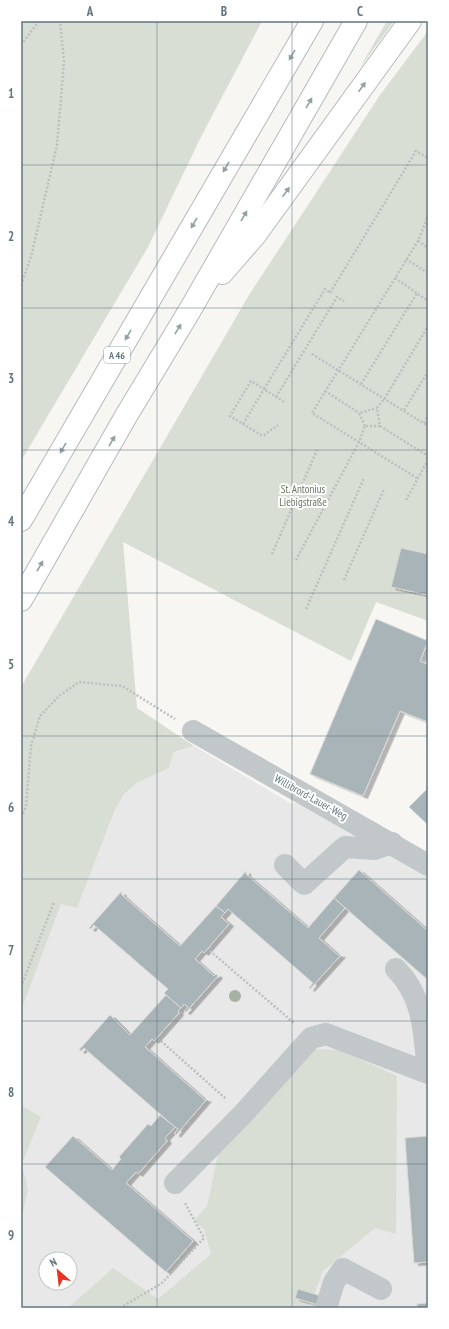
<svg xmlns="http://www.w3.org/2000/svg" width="449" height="1329" font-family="'PT Sans Narrow',sans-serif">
<defs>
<filter id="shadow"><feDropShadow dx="4.5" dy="2.5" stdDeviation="0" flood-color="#0004"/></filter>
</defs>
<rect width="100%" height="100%" fill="#f7f6f3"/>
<path fill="#e7e8e7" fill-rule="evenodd" d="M194,746L290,803H309L428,872V1308H21V1222L28,1190L22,1164L41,1117L21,1105V1011L61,903L76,908L114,812L124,794L137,783L169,768L174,752ZM46,1259H70V1283H46Z"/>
<g fill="#d9ded4">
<polygon points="21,21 262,21 201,137 148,247 21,461"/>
<polygon points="387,21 394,21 359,69"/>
<polygon points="428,31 428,621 376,602 351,661 123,542 137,708 194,746 174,752 169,768 137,783 124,794 114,812 77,908 61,904 21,1011 21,687 249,295 380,95"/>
<polygon points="313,1049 340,1050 397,1076 396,1234 375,1228 323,1271 309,1308 68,1308 113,1268 158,1299 211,1254 204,1229 194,1221 207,1206 219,1150"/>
<polygon points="21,1105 41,1117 22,1164 28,1190 21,1222"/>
</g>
<g fill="#a8b4b7" stroke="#d8d8d6" filter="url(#shadow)">
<polygon points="401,548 428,554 428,595 391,587"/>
<polygon points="376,619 428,641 420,661 428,665 428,722 400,711 363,796 310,774"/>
<polygon points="428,788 428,825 409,807"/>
<polygon points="359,870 428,931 428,980 334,898"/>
<polygon points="246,871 246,874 308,928 334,898 345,908 319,938 338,955 341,955 310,989 309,988 313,983 228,909 225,913 216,906"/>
<polygon points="121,892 122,895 180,946 216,906 225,913 221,917 229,924 204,953 202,951 195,959 214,976 216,974 218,976 186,1012 184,1011 188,1007 184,1004 181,1008 164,993 168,989 94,925 91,929 89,928"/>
<polygon points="166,995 181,1008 178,1011 179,1013 154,1041 152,1039 145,1047 205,1100 207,1099 176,1135 175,1133 178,1129 175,1127 84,1048 81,1051 79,1050 110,1015 130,1035"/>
<polygon points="160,1115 175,1127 165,1138 167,1141 138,1174 136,1172 126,1183 193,1241 166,1272 45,1167 73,1136 112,1170 121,1159 119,1157 148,1124 151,1126"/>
<polygon points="428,1136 428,1262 414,1263 405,1138"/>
<polygon points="298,1289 321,1296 318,1305 295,1298"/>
<polygon points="428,1303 428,1308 417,1308 417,1304"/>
</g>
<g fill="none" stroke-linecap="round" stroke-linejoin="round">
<g stroke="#b5babc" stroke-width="24">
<g id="highway">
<polyline points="222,273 255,235 410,21"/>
<polyline points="21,520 312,21"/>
<polyline points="21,600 126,416 190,310 356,21"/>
</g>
</g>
<g stroke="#bcbfc1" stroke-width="2.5" stroke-dasharray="2 2" stroke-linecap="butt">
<polyline points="21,45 39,21"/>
<polyline points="418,241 428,248"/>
<polyline points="406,259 428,273"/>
<polyline points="395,278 428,301"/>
<polyline points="21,285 31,257 57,145 64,62 60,21"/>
<polyline points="312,354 428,426"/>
<polyline points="361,384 417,293"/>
<polyline points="325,391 359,413"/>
<polyline points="276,397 337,297 344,301"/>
<polyline points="284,402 264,389 325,289 330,293 416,151 428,158"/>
<polyline points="404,410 428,372"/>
<polyline points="424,423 428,416"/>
<polyline points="243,424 264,389 251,381 230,416 261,435 264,435 278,425"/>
<polyline points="365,426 359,413 377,408"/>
<polyline points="380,426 428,456"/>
<polyline points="417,478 312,413 418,241 428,216"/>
<polyline points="406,500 428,460"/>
<polyline points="272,554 317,450"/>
<polyline points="296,560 359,442 365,426 380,426 377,408 385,398 428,326"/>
<polyline points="344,580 384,489"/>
<polyline points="306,609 364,478"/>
<polyline points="21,817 26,807 31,746 40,716 59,696 79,682 122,686 175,719"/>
<polyline points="210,951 294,1023"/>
<polyline points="21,987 54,902"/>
<polyline points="161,1041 226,1099"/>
<polyline points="120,1308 162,1283 204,1238 185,1203"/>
</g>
<g stroke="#c2c7c9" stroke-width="22">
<polyline points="193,731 428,865"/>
<polyline points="285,865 304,884 345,847 375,849 392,843"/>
<path d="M175,1183L243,1114L311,1038L326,1034L428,1073C424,1035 425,998 396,969"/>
<polyline points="326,1308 334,1282 343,1269 381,1289"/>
</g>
<use href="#highway" stroke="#fff" stroke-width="22"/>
</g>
<circle fill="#a8b0a2" cx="235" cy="996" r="6"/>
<defs><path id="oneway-solid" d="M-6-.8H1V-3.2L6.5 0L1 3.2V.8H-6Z"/></defs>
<g fill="#90a0a5">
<use href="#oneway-solid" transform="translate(292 55) rotate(120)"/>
<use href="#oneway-solid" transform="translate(362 87) rotate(-54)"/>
<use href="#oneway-solid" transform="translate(309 103) rotate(-60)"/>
<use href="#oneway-solid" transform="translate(226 167) rotate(120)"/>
<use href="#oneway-solid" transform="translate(286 192) rotate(-54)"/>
<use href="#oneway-solid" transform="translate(244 216) rotate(-60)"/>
<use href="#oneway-solid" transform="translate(194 223) rotate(120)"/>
<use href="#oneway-solid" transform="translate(178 329) rotate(-59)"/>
<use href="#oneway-solid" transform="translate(128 335) rotate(120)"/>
<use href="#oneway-solid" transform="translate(112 441) rotate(-60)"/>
<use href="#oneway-solid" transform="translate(63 448) rotate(120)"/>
<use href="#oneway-solid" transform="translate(40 566) rotate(-60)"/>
</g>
<path fill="none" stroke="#61777f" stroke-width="1" stroke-opacity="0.55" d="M157,21V1308M292,21V1308M21,165H428M21,308H428M21,450H428M21,593H428M21,736H428M21,879H428M21,1021H428M21,1164H428"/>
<g text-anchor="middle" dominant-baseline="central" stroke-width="4" stroke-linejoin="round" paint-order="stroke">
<rect fill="#fff" stroke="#90a0a5" stroke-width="1" x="104" y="347" width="26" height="16" rx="3"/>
<g font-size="10" font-weight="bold" fill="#61777f">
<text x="117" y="355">A 46</text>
</g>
<g font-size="11" fill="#677760" stroke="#fff">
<text x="303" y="489">St. Antonius<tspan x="303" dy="13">Liebigstraße</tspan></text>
</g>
<g font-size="11" fill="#61777f" stroke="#fff">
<text transform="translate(311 797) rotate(29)">Willibrord-Lauer-Weg</text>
</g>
</g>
<rect width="449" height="1329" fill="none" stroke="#ffffff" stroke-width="44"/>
<g transform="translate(58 1271) rotate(332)"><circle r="19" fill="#ffffff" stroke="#c0c9cc"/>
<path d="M0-3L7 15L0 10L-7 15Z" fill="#e73323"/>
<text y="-6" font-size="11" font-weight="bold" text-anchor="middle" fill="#61777f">N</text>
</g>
<rect x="22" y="22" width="405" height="1285" fill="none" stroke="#61777f" stroke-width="1.5"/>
<g font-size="13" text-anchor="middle" font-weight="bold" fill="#61777f">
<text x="90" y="16">A</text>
<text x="224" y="16">B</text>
<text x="360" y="16">C</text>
<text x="11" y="98">1</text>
<text x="11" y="241">2</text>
<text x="11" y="383">3</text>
<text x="11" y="526">4</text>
<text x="11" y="669">5</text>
<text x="11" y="812">6</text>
<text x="11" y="955">7</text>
<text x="11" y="1097">8</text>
<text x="11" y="1240">9</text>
</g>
</svg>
